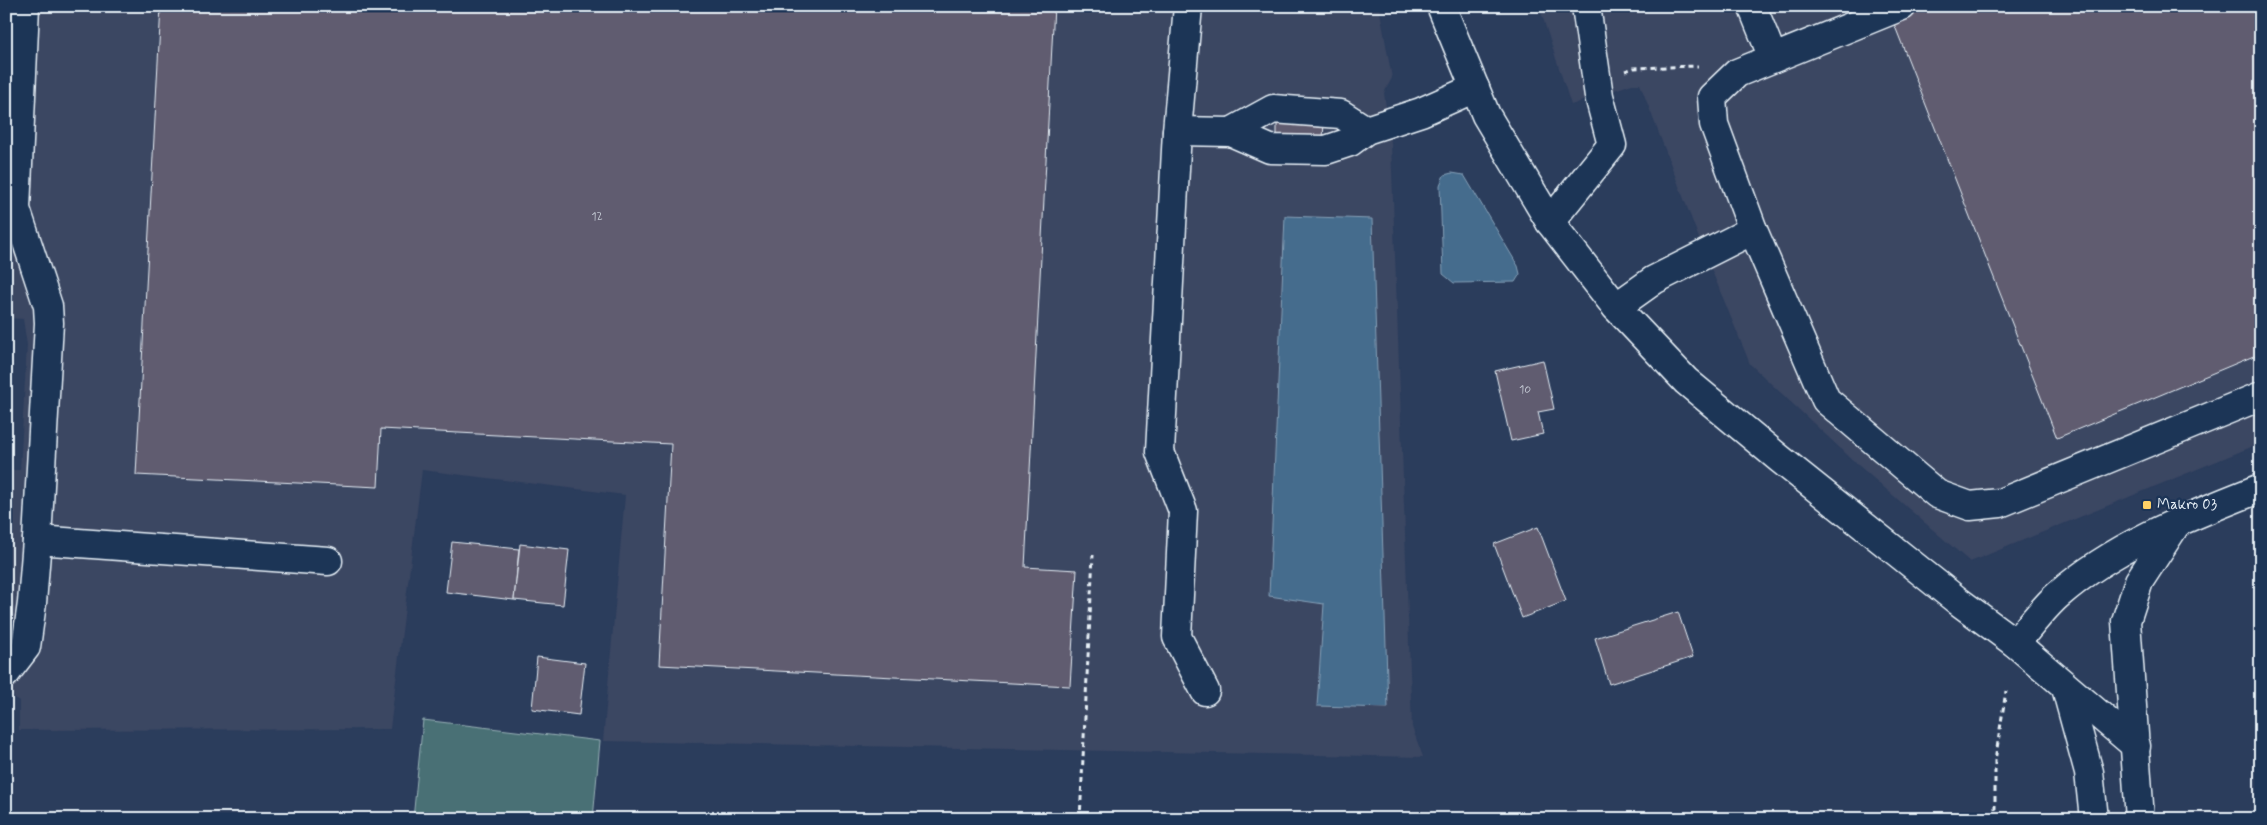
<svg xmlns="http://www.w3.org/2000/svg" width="2267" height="825" font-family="Mynerve,sans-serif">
<rect width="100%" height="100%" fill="#2b3d5c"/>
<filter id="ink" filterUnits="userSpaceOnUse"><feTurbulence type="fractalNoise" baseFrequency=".02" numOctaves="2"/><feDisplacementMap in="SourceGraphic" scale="10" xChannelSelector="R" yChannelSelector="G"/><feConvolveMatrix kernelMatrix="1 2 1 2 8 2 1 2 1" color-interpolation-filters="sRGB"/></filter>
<g filter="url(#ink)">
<g fill="#3b4662">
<polygon points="6,6 1379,6 1392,78 1384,93 1391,143 1412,727 1423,757 603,741 625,495 422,470 390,729 19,730 19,701 6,691 6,470 20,470 27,345 23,319 6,318"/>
<polygon points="1539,6 2261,6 2261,443 1970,562 1857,464 1750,364 1705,254 1640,84 1632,84 1571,105"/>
</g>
<polygon fill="#487075" stroke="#98b0b6" points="423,720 600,741 593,819 413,819"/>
<g fill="#456c8d" stroke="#86a1b8">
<polygon points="1452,173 1464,175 1518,266 1520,274 1515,282 1454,283 1443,274 1440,185 1444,175"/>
<polygon points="1285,216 1372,219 1388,708 1317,706 1324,604 1269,596"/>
</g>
<g fill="#615c70" stroke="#e8f1f8">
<polygon points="161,6 1054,6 1025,567 1077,570 1070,686 659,665 671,444 381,429 378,487 136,475"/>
<polygon points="1887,6 2261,6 2261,353 2057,438"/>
<polygon points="1277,121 1324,123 1323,138 1277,135"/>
<polygon points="1543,360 1554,409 1538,412 1543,434 1511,441 1495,371"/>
<polygon points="1538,527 1566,601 1522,618 1494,544"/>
<polygon points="452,542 519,549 514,600 446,592"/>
<polygon points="520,544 569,550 563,605 514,600"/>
<polygon points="1678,612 1693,657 1609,684 1595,638"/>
<polygon points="537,657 585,663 579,715 532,709"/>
</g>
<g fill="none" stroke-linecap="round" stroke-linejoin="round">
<g stroke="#e8f1f8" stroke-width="31">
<g id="minor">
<polyline points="25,6 16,209 48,306 49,323 37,540 328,561"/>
<polyline points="1188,6 1177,131 1160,452 1183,511 1177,637 1205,691"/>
<polyline points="1441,6 1486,115 1550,222 1616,307 1686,381 1780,459 1958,601 2015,643 2136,746"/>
<polyline points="1752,6 1773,58"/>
<polyline points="1902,6 1737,73 1712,97 1714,124 1753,230 1826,400 1937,494 1970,506 2000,503 2261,396"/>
<polyline points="1177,131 1231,132 1270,149 1326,150 1350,142 1366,130 1421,112 1475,88"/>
<polyline points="1231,132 1273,109 1341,114 1366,130"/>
<polyline points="1550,222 1612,145 1599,96 1586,6"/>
<polyline points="1616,307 1654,280 1753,230"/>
<path d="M2015,643C2029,628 2042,609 2058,595C2116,544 2190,516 2261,488"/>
<polyline points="6,673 26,647 32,603 37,540"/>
<polyline points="2066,688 2089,772 2094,819"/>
<polyline points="2140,819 2126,621 2139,581 2178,521"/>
</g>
</g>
<g stroke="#e8f1f8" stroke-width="3" stroke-dasharray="5 4" stroke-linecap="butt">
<polyline points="1625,71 1634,68 1698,66"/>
<polyline points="1080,819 1093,555"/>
<polyline points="1995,819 1995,761 2006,691"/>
</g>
<use href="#minor" stroke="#1d3557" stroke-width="28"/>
</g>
</g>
<rect fill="#ffd166" stroke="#1d3557" stroke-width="2" x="2142" y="500" width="10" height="10" rx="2.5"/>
<g text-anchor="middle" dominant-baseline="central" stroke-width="5" stroke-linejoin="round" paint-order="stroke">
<g font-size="12" fill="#c6ccd6">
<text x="597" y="217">12</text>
<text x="1525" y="390">10</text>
</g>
<g font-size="15" fill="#e8f1f8" stroke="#1d3557" text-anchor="start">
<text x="2157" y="505">Makro 03</text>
</g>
</g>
<rect width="2267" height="825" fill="none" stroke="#1d3557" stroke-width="25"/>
<rect x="12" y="12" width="2242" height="800" fill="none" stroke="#e8f1f8" stroke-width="2" filter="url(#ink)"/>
</svg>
